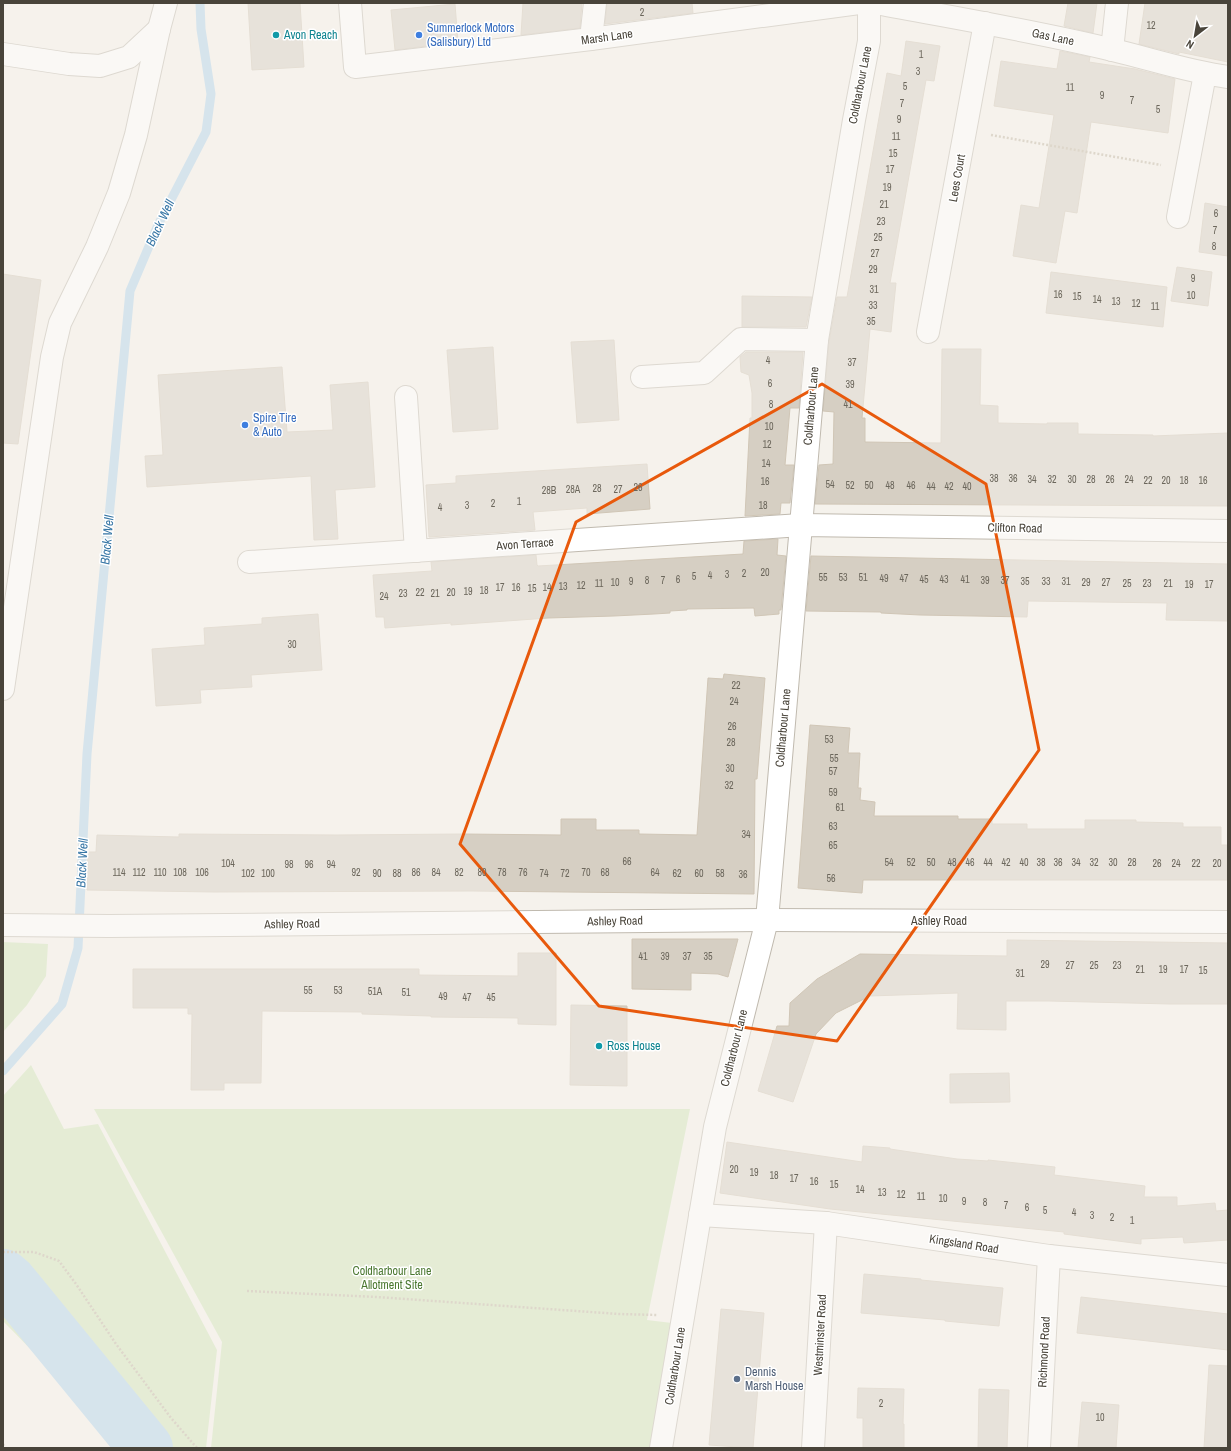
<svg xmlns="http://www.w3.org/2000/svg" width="1231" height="1451" font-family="'Archivo Narrow',sans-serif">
<rect width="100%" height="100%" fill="#f5f2ec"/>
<g fill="#d1e5b9">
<polygon points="3,942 48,944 46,976 27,1005 3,1032"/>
<polygon points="31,1065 64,1129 98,1124 217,1350 206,1448 152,1448 139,1444 96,1416 3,1321 3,1096"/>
<polygon points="94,1109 690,1109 647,1320 672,1323 652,1448 211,1448 222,1342"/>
</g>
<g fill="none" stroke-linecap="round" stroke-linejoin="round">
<polyline stroke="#afd2ec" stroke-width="9" points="3,1071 62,1004 78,948 87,754 130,291 158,225 206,132 211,94 201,29 200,3"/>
<polyline stroke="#afd2ec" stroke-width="54" points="3,1276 10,1282 146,1448"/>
</g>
<g fill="#d6cfc3" stroke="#d0c6b6">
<polygon points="248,3 300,3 304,67 252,70"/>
<polygon points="523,3 582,3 580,28 521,35"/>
<polygon points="607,3 692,3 693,13 605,24"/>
<polygon points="1068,3 1097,3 1093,33 1064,26"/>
<polygon points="1145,3 1228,3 1228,62 1179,52 1179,54 1139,44"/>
<polygon points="455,4 458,42 395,50 391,10"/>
<polygon points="906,41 940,46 934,81 926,80 890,283 896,283 891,332 870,329 862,418 865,418 865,442 941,443 942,349 981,349 980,405 998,406 998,423 1047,424 1047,423 1078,423 1078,434 1153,435 1153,436 1228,433 1228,506 815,504 819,465 833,464 834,412 823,411 829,342 837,297 847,297 887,73 901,76"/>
<polygon points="1060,51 1090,57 1089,62 1135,69 1175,79 1168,133 1091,122 1077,213 1065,211 1056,263 1013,256 1021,205 1039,208 1054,115 994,106 1001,61 1057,69"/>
<polygon points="1205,203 1228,207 1228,256 1199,252"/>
<polygon points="1177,267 1212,272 1208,306 1171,301"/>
<polygon points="1051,272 1167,287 1163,327 1046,313"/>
<polygon points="3,274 41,280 18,444 3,443"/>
<polygon points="742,296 812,297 806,327 742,327"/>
<polygon points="614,340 619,420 577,423 571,342"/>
<polygon points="493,347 498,429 453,432 447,350"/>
<polygon points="746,352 803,352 799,408 790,408 785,465 794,465 790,503 781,503 780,514 745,516 750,418 752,418 752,393 749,375 741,372 740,357"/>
<polygon points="282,367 287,432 333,430 330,385 368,382 375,487 335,490 338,539 314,540 311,476 147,487 145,456 163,455 158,375"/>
<polygon points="647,464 650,509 587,514 587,508 533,512 535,530 429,537 426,485 456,483 456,476"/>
<polygon points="778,539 777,555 786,556 781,610 779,610 779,614 755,616 754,608 687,609 687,610 670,611 670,613 654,614 614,616 548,618 451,625 451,623 385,628 384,617 376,617 373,575 432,571 431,562 536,555 537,565 538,566 743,554 744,541"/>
<polygon points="811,556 1228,564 1228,621 1166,620 1167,603 1028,601 1027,617 920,615 881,613 881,612 806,611"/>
<polygon points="318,614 322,670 251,675 252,687 200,690 201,703 156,706 152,649 205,645 204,628 262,624 262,618"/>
<polygon points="724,674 765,678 757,779 755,779 754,894 472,891 214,892 87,890 88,852 96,852 97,835 179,837 179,834 337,835 463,834 561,835 561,819 596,819 596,830 639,830 639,834 697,835 708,678 723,679"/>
<polygon points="810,725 850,728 848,753 860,753 858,788 861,788 860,800 875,802 874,816 958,816 958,819 992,819 992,824 1027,824 1027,829 1085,829 1085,820 1136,820 1136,822 1183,823 1183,827 1221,827 1221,845 1227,845 1227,880 863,880 862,893 798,888"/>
<polygon points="632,939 738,939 728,977 718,974 691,973 691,990 632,989"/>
<polygon points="1007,940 1228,943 1228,1004 1170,1004 1049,1001 1006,1001 1006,1030 957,1029 958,993 870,996 836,1013 816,1034 793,1102 758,1091 777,1026 789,1026 790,1003 817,979 860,954 1007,956"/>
<polygon points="518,953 556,953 556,1025 518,1024 518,1018 431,1017 431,1016 362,1014 362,1012 262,1011 261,1083 224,1083 224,1090 191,1090 192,1014 188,1014 188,1008 133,1008 133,969 419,969 419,975 518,976"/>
<polygon points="571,1005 627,1006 627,1086 570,1085"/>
<polygon points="1009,1073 1010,1102 950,1103 950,1074"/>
<polygon points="727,1142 862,1162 863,1146 890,1148 890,1149 957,1159 988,1161 988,1160 1055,1167 1054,1175 1145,1186 1144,1197 1177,1197 1177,1206 1215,1203 1216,1211 1228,1210 1228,1240 1184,1243 1183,1237 1141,1239 1141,1244 1064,1234 1064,1232 830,1209 720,1193"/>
<polygon points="864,1274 921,1279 921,1280 1003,1288 999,1326 945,1321 945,1320 861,1313"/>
<polygon points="1081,1297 1228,1314 1228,1350 1077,1333"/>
<polygon points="721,1309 764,1313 753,1448 709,1445"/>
<polygon points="1209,1365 1228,1366 1228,1448 1204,1448"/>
<polygon points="858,1388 904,1389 903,1424 904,1424 904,1448 863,1448 863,1418 857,1418"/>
<polygon points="979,1389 1009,1390 1007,1448 978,1448"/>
<polygon points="1082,1402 1119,1405 1116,1448 1078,1448"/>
</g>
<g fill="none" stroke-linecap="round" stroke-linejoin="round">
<g stroke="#c0baaf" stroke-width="24">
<g id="minor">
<polyline points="350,3 355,67 591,39 859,3"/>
<path d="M876,3C955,18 1035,31 1113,50C1151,59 1189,72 1228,77"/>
<polyline points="591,39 595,3"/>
<polyline points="1112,50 1117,3"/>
<polyline points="3,54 69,64 100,66 129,57 159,29"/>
<polyline points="1178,217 1205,74"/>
<polyline points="928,332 985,23"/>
<polyline points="642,377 704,373 741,339 817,340"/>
<polyline points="406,397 416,551"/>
<polyline points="249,562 801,525 1228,531"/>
<polyline points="3,689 52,357 60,323 97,247 119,193 136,135 159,29 166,3"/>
<polyline points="3,925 109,926 767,920 1228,922"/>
<polyline points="700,1215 826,1223 1049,1256 1228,1275"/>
<polyline points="661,1448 715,1127 767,920 817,340 854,120 869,41 869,3"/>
<polyline points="813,1448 826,1223"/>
<polyline points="1039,1448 1049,1256"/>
</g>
</g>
<g stroke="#c1b6a2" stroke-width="2.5" stroke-dasharray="2 2" stroke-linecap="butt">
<polyline points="991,135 1161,165"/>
<polyline points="3,1252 34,1252 59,1261 76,1284 116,1344 171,1418 197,1448"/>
<polyline points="247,1291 377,1297 619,1314 657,1315"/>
<polyline points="3,1444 5,1448"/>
</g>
<use href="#minor" stroke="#fff" stroke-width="22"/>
</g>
<path d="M0 0H1231V1451H0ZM822,384L986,484L1039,750L837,1041L599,1006L460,844L576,522Z" fill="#f5f2ec" fill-opacity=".55" fill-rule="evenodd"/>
<path fill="none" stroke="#e8590c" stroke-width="3" stroke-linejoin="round" d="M822,384L986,484L1039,750L837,1041L599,1006L460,844L576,522Z"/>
<g fill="#0f9aa8" stroke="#fff" stroke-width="1.5">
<circle cx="276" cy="35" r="4"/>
<circle cx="599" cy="1046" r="4"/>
</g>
<g fill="#3f7fe0" stroke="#fff" stroke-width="1.5">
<circle cx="419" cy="35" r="4"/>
<circle cx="245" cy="425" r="4"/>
</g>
<circle fill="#5c6f8a" stroke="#fff" stroke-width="1.5" cx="737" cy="1379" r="4"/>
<g text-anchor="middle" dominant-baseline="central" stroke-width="3" stroke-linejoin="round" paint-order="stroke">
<g font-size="10" fill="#6c675c">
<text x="642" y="12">2</text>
<text x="1151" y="25">12</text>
<text x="921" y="54">1</text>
<text x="918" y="71">3</text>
<text x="905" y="86">5</text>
<text x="1070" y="87">11</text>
<text x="1102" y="95">9</text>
<text x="1132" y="100">7</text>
<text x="902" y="103">7</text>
<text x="1158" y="109">5</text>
<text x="899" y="119">9</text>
<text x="896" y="136">11</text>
<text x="893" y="153">15</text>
<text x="890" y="169">17</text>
<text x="887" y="187">19</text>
<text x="884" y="204">21</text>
<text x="1216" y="213">6</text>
<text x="881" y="221">23</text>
<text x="1215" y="230">7</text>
<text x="878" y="237">25</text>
<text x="1214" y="246">8</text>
<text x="875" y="253">27</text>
<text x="873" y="269">29</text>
<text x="1193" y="278">9</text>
<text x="874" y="289">31</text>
<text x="1058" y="294">16</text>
<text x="1191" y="295">10</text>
<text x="1077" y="296">15</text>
<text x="1097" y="299">14</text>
<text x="1116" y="301">13</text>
<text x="1136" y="303">12</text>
<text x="873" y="305">33</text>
<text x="1155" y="306">11</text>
<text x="871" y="321">35</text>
<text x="768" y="360">4</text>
<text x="852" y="362">37</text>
<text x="770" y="383">6</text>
<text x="850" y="384">39</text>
<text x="771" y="404">8</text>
<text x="848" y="404">41</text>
<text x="769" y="426">10</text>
<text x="767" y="444">12</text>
<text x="766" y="463">14</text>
<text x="994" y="478">38</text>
<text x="1013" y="478">36</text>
<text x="1032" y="479">34</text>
<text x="1052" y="479">32</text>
<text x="1072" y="479">30</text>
<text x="1091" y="479">28</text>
<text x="1110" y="479">26</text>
<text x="1129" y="479">24</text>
<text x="1148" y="480">22</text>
<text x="1166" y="480">20</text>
<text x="1184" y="480">18</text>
<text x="1203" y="480">16</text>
<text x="765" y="481">16</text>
<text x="830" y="484">54</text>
<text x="850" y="485">52</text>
<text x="869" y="485">50</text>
<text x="890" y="485">48</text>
<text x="911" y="485">46</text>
<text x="931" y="486">44</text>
<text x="949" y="486">42</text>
<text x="967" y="486">40</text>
<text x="638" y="487">26</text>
<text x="597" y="488">28</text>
<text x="573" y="489">28A</text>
<text x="618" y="489">27</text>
<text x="549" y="490">28B</text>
<text x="519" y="501">1</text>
<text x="493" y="503">2</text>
<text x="467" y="505">3</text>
<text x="763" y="505">18</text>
<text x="440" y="507">4</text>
<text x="765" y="572">20</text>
<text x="744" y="573">2</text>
<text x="727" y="574">3</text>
<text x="710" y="575">4</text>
<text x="694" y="576">5</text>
<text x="823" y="577">55</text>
<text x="843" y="577">53</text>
<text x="863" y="577">51</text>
<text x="884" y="578">49</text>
<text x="904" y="578">47</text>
<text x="678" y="579">6</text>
<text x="924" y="579">45</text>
<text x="944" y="579">43</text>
<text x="965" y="579">41</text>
<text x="647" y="580">8</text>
<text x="663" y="580">7</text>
<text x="985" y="580">39</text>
<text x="1005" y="580">37</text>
<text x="631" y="581">9</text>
<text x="1025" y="581">35</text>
<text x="1046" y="581">33</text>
<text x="1066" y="581">31</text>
<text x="615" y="582">10</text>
<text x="1086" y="582">29</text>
<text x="1106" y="582">27</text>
<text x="599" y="583">11</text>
<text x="1127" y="583">25</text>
<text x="1147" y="583">23</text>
<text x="1168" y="583">21</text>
<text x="1189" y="584">19</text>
<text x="1209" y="584">17</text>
<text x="581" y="585">12</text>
<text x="563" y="586">13</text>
<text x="500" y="587">17</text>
<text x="516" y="587">16</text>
<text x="547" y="587">14</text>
<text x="532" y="588">15</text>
<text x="484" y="590">18</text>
<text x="468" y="591">19</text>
<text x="420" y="592">22</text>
<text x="451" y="592">20</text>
<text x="403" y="593">23</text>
<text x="435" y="593">21</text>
<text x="384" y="596">24</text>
<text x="292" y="644">30</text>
<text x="736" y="685">22</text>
<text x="734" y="701">24</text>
<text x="732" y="726">26</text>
<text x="829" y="739">53</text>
<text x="731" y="742">28</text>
<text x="834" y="758">55</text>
<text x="730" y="768">30</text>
<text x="833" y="771">57</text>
<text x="729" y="785">32</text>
<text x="833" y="792">59</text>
<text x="840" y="807">61</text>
<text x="833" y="826">63</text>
<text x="746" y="834">34</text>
<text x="833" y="845">65</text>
<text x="627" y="861">66</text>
<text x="889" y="862">54</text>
<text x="911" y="862">52</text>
<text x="931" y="862">50</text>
<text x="952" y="862">48</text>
<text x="970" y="862">46</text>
<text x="988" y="862">44</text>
<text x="1006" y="862">42</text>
<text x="1024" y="862">40</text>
<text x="1041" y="862">38</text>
<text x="1058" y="862">36</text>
<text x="1076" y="862">34</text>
<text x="1094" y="862">32</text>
<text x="1113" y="862">30</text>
<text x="1132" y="862">28</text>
<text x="228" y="863">104</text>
<text x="1157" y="863">26</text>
<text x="1176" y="863">24</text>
<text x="1196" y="863">22</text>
<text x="1217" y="863">20</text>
<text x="289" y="864">98</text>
<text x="309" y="864">96</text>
<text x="331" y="864">94</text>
<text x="119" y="872">114</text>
<text x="139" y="872">112</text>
<text x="160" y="872">110</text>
<text x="180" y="872">108</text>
<text x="202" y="872">106</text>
<text x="356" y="872">92</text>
<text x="416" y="872">86</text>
<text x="436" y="872">84</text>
<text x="459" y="872">82</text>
<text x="482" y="872">80</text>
<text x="502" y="872">78</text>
<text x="523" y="872">76</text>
<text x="586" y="872">70</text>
<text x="605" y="872">68</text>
<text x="655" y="872">64</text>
<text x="248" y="873">102</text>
<text x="268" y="873">100</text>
<text x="377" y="873">90</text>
<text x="397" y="873">88</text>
<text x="544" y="873">74</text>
<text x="565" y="873">72</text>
<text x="677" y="873">62</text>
<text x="699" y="873">60</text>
<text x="720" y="873">58</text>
<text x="743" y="874">36</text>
<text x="831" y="878">56</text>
<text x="643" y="956">41</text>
<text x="665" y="956">39</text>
<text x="687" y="956">37</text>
<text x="708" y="956">35</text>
<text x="1045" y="964">29</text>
<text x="1070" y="965">27</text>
<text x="1094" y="965">25</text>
<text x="1117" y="965">23</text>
<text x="1140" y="969">21</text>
<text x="1163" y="969">19</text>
<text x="1184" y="969">17</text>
<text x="1203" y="970">15</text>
<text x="1020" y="973">31</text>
<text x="308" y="990">55</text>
<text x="338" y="990">53</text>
<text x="375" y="991">51A</text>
<text x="406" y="992">51</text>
<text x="443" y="996">49</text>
<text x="467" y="997">47</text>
<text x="491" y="997">45</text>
<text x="734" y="1169">20</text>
<text x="754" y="1172">19</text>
<text x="774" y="1175">18</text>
<text x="794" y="1178">17</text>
<text x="814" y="1181">16</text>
<text x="834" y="1184">15</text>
<text x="860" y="1189">14</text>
<text x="882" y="1192">13</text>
<text x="901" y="1194">12</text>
<text x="921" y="1196">11</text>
<text x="943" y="1198">10</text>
<text x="964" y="1201">9</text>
<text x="985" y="1202">8</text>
<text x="1006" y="1205">7</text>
<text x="1027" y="1207">6</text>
<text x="1045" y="1210">5</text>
<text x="1074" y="1212">4</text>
<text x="1092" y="1215">3</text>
<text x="1112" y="1217">2</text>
<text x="1132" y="1220">1</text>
<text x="881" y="1403">2</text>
<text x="1100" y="1417">10</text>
</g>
<g font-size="12" fill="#366cbe" stroke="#fff" text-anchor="start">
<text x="427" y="28">Summerlock Motors<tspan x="427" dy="14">(Salisbury) Ltd</tspan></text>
<text x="253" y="418">Spire Tire<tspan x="253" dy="14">&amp; Auto</tspan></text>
</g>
<g font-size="12" fill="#0d838f" stroke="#fff" text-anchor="start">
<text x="284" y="35">Avon Reach</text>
<text x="607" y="1046">Ross House</text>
</g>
<g font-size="12" fill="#49443a" stroke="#fff">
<text transform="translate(607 37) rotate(-8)">Marsh Lane</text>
<text transform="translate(1053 37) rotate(12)">Gas Lane</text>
<text transform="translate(860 85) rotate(-79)">Coldharbour Lane</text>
<text transform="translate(957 178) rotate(-80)">Lees Court</text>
<text transform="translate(811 406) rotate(-85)">Coldharbour Lane</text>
<text transform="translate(1015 528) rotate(1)">Clifton Road</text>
<text transform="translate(525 544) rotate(-4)">Avon Terrace</text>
<text transform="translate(783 728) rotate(-85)">Coldharbour Lane</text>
<text transform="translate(615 921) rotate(-1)">Ashley Road</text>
<text x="939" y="921">Ashley Road</text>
<text transform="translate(292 924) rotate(-1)">Ashley Road</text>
<text transform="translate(734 1048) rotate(-76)">Coldharbour Lane</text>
<text transform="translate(964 1244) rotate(9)">Kingsland Road</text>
<text transform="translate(820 1335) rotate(-87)">Westminster Road</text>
<text transform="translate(1044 1352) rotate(-87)">Richmond Road</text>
<text transform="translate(675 1366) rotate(-81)">Coldharbour Lane</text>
</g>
<g font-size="12" fill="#4b7831" stroke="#fff">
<text x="392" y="1271">Coldharbour Lane<tspan x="392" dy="14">Allotment Site</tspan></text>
</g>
<g font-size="12" fill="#4e5e75" stroke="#fff" text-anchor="start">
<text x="745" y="1372">Dennis<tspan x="745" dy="14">Marsh House</tspan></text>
</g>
<g font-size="13" font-style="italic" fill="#3877a6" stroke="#fff">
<text transform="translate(160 223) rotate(-65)">Black Well</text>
<text transform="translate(107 540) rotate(-85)">Black Well</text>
<text transform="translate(82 863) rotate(-87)">Black Well</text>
</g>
</g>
<rect width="1231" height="1451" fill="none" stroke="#49443a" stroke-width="8"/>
<g transform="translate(1195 36) rotate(211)" stroke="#ffffff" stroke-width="3" paint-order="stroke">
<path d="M0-3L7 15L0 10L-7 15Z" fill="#49443a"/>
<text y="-6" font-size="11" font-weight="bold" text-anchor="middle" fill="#49443a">N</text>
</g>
</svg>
